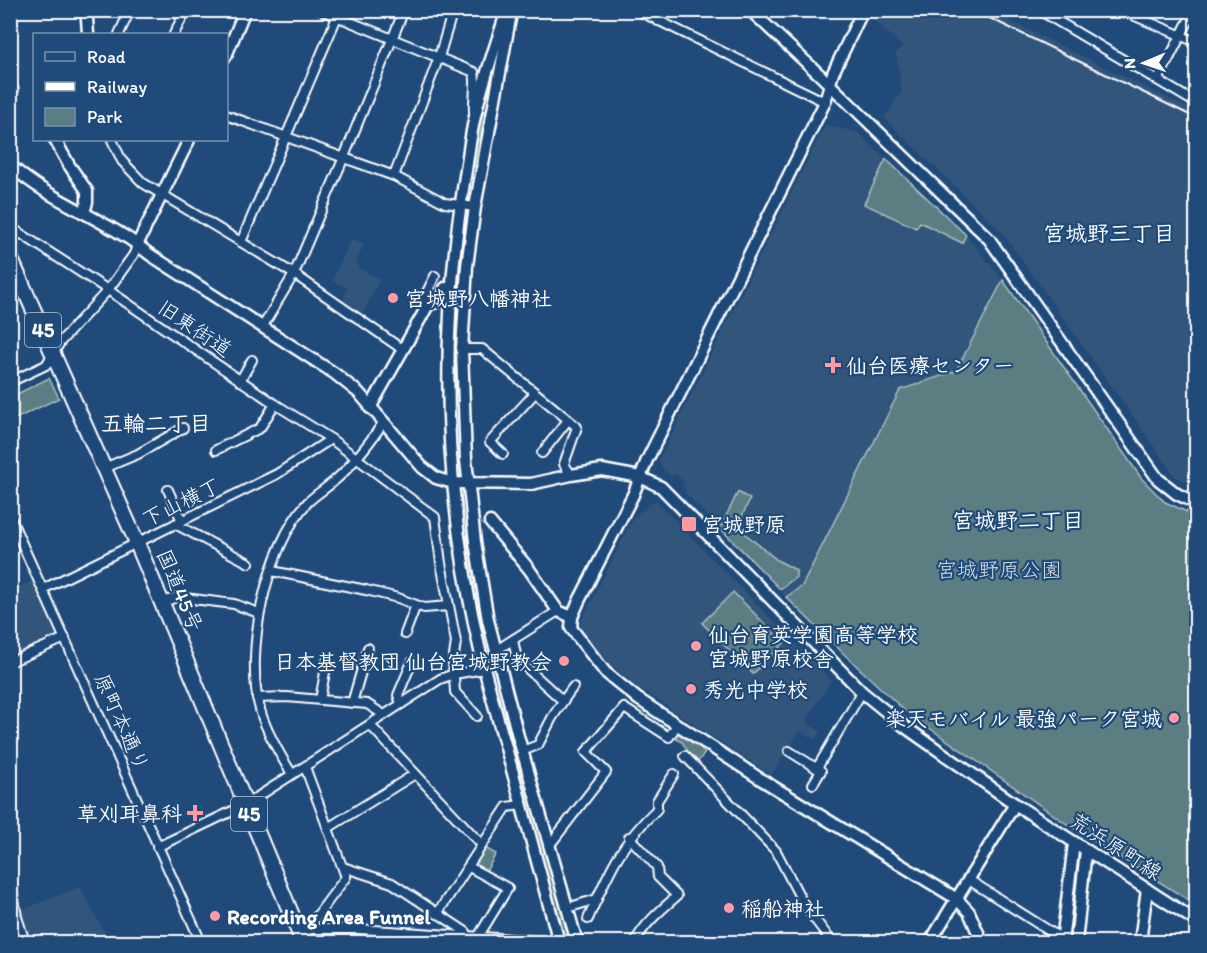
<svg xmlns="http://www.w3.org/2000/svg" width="1207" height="953" font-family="Itim,'Klee One',sans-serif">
<rect width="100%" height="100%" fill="#1f4a7a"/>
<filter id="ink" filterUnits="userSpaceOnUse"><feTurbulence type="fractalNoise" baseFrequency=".0167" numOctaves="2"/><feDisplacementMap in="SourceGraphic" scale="12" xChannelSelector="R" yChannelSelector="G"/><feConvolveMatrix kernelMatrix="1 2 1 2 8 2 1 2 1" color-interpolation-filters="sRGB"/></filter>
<g filter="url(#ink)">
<g fill="#33557c">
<polygon points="876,11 990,11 1196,112 1196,486 1175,476 1002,232 884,118 902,92 896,53 902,46 872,18"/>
<polygon points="825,125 857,132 966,235 1003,280 956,371 900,390 802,586 786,597 684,492 686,489 682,485 684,483 675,473 671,476 662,468 659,460"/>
<polygon points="351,239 364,244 356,262 359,268 380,279 363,313 342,302 348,288 332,281"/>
<polygon points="655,500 831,680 806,721 821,732 815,740 800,731 771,775 635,685 610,664 578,627 634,517"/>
<polygon points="33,580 58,636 11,657 11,590"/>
<polygon points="80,887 109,940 103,942 28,942 19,911"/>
<polygon points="359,933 459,939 513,942 363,942"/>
</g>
<g fill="#5b7e83" stroke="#adbec1" stroke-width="1.5">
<polygon points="480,110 485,111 474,167 469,166"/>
<polygon points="886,159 966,235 962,243 920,222 916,228 864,204"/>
<polygon points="457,261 463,261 454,358 456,437 454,437 452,358"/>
<polygon points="1003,280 1142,479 1165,502 1196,516 1196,905 1067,824 905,711 846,656 786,597 802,586 900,390 956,371"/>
<polygon points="49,378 59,398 11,421 11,397"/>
<polygon points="738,492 750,499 737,527 777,560 796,570 796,577 780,589 720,528"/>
<polygon points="468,535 485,629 480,631 471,587 466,536"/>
<polygon points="733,592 784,643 753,674 702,623"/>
<polygon points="505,707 570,939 564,940 499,709"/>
<polygon points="680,733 703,748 702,751 705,753 696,764 682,742 675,738 675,735"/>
<polygon points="483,847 496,854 485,873 472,865"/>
</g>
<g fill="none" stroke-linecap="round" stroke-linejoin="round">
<g stroke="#fff" stroke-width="12">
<g id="minor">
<path d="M321,10L474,72C477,84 473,99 474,112"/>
<polyline points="637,10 825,102"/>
<polyline points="1039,10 1196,103"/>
<polyline points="1121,10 1196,42"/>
<polyline points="658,21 664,10"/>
<polyline points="119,34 130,10"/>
<polyline points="174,34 186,10"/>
<polyline points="1158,80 1194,10"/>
<polyline points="10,88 14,90"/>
<polyline points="226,115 394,176 445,203 475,207"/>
<polyline points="112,140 122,161 143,183 294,274 402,349"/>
<polyline points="394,176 439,57 453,10"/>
<polyline points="10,229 15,230 108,290 275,404 331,439 435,517 441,563 456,642 453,662 455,692 477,716"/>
<polyline points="241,242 340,10"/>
<polyline points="426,308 424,298 435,276"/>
<polyline points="263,326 294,274 344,157 404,10"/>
<polyline points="462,349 482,349 577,427 564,464 571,475"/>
<polyline points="240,381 252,360"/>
<polyline points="10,382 46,365 61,341 108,290 134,254 137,245"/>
<polyline points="216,450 260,428 275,404"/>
<polyline points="542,453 568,420"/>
<polyline points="503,454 490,442 535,393"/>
<polyline points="104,468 138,454 183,428"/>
<polyline points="168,490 182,521"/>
<polyline points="10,517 201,942"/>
<polyline points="175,524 249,563"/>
<polyline points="272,571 366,590 398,598 424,608 449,606"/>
<polyline points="43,589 277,474 331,439"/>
<polyline points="162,603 176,597 234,604 259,613"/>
<polyline points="405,634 416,605"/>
<polyline points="513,640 517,659 563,701 552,718 538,745 522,751"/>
<polyline points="495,651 558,611"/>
<polyline points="10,662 65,638"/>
<polyline points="257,698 287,697 367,704 384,715"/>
<polyline points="320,700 327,661"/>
<polyline points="563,701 573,687"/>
<polyline points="352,703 368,648"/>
<polyline points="401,704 398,695 412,662"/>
<polyline points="370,725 482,845"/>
<polyline points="789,751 821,771 813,784"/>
<polyline points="685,756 776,851 804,905 832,942"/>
<polyline points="305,767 346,877 314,920 313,929"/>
<polyline points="817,768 862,692"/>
<path d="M292,774C280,755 268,735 261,713C243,656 266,546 308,502C315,495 325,489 333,482C353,465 368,445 383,423"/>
<polyline points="328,828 415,774"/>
<path d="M629,837L657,867L658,877L677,896C662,909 644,924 635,942"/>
<polyline points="549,846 606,772 586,752 624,708 669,737 677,725"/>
<polyline points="157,847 245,805 440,679 454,674 484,669"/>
<polyline points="343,867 392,883 466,932 468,937"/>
<polyline points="469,867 508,888 478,937"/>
<polyline points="10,876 17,917 25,942"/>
<polyline points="969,880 1062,939"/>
<polyline points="567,908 597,899"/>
<polyline points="437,914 507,807 521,805"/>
<path d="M588,919C608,873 620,844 657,809V801L674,774"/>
<polyline points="298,933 313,929 358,929 559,942"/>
</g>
</g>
<g stroke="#fff" stroke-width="15">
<g id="tertiary">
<polyline points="85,10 87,19 88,34"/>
<path d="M507,10C496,45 483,80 475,116C470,137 468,160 464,182C440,332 443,479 475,628C483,667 494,706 505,744C523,810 541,876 559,942"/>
<polyline points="750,10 821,76 989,239 1158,479 1177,494 1196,503"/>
<polyline points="863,10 833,73 825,102 647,460 633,495 579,601 572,617 571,628 605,672 638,699 762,780 957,899 969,912 982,942"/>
<polyline points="510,19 475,207 467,266 462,349 466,460 475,542 488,620 518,736 577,942"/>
<polyline points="226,56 245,10"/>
<polyline points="55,140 69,165 87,191 87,202 84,213"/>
<path d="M10,165C44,196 87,212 126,237C135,242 143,250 152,256L334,373L359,393L422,467L436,478L453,483L531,484L571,475L602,470L640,477L661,487L862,692L905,727L1015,804"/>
<polyline points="137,245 189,140"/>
<polyline points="370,408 428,305 443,300 445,288"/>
<polyline points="490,522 529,569 558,611 572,617"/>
<polyline points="1062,942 1074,843"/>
<polyline points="1076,942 1086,850"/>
<polyline points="1140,942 1147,889"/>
</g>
</g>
<g stroke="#fff" stroke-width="15">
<polyline id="secondary" points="930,942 1015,804 1196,921"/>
</g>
<g stroke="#fff" stroke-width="18">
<polyline id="trunk" points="10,257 137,543 303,942"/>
</g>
<use href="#minor" stroke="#1f4a7a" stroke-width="8"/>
<use href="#tertiary" stroke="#1f4a7a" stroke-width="10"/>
<use href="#secondary" stroke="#1f4a7a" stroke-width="10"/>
<use href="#trunk" stroke="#1f4a7a" stroke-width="14"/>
<polyline stroke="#fff" stroke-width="2" points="973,10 1196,118"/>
</g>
</g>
<g fill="#ff9aa2" stroke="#1f4a7a" stroke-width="2">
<circle cx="393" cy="298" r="6"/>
<path d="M830 356h6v6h6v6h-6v6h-6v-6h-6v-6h6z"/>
<rect x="681" y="516" width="16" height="16" rx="3"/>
<circle cx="696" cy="646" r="6"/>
<circle cx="564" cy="661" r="6"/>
<circle cx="691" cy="689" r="6"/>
<circle cx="1174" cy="718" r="6"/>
<path d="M192 804h6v6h6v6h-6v6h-6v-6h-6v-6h6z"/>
<circle cx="729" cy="908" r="6"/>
<circle cx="215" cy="916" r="6"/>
</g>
<g text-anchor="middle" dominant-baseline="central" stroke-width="4.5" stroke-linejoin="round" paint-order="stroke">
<g fill="#1f4a7a" stroke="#bcc9d7" stroke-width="1.5">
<rect x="25" y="313" width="36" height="34" rx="4.5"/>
<rect x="231" y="797" width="36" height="34" rx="4.5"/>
</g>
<g font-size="20" font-weight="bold" fill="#fff">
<text x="43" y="330">45</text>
<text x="249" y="814">45</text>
</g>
<g font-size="21" font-weight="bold" fill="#fff" stroke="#1f4a7a" text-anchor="start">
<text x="405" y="298">宮城野八幡神社</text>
<text x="846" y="365">仙台医療センター</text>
<text x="702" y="524">宮城野原</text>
<text x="708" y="634">仙台育英学園高等学校<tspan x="708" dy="24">宮城野原校舎</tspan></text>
<text x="552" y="661" text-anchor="end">日本基督教団 仙台宮城野教会</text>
<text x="703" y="689">秀光中学校</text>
<text x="1162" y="718" text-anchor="end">楽天モバイル 最強パーク宮城</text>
<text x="182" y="813" text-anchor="end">草刈耳鼻科</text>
<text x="741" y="908">稲船神社</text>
<text x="227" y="916">Recording Area Funnel</text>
</g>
<g font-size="21" fill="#fff" stroke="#1f4a7a">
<text transform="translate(195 328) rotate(34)">旧東街道</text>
<text transform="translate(181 502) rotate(-26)">下山横丁</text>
<text transform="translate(180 590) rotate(67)">国道45号</text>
<text transform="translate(122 722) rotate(66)">原町本通り</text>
<text transform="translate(1116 846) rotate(33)">荒浜原町線</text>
</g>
<g font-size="21" fill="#d6dfe0" stroke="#1f4a7a">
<text x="999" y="569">宮城野原公園</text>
</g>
<g font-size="22" font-weight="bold" fill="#fff" stroke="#1f4a7a">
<text x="1109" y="233">宮城野三丁目</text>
<text x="156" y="423">五輪二丁目</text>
<text x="1018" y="520">宮城野二丁目</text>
</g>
</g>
<rect width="1207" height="953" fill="none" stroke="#1f4a7a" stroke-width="36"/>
<rect x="18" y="18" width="1171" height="917" fill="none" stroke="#fff" stroke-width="2" filter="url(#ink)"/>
<rect x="33" y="33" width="195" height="108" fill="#1f4a7a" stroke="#7992af" stroke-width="1.5"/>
<rect x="45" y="52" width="30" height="9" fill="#1f4a7a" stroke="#7992af" stroke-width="1.5"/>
<text x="87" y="63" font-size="18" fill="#ffffff">Road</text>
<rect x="45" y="82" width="30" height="9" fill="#ffffff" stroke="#7992af" stroke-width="1.5"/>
<text x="87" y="93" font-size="18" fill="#ffffff">Railway</text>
<rect x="45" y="108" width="30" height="18" fill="#5b7e83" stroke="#7992af" stroke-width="1.5"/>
<text x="87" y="123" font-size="18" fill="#ffffff">Park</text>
<g transform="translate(1144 63) rotate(268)" stroke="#1f4a7a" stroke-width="4.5" paint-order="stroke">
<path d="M0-4.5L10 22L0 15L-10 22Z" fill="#ffffff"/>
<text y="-9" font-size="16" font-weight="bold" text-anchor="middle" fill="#ffffff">N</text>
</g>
</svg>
